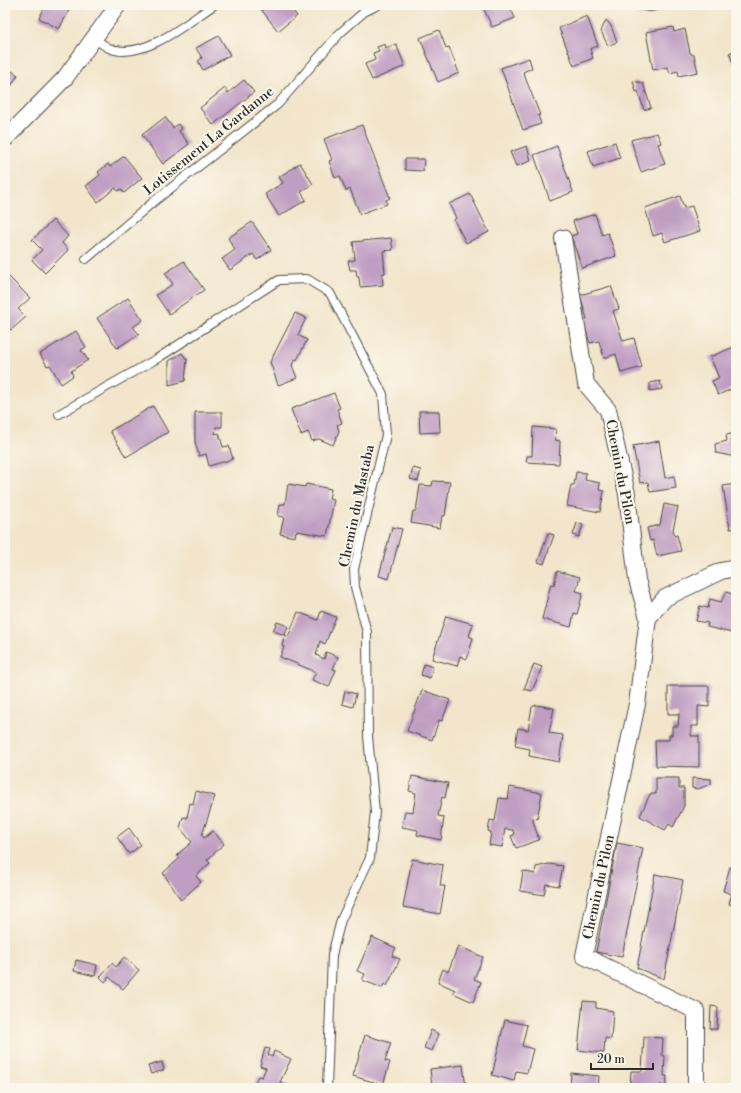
<svg xmlns="http://www.w3.org/2000/svg" width="741" height="1093" font-family="'Libre Bodoni',serif">
<rect width="100%" height="100%" fill="#fbf7ec"/>
<filter id="ink" filterUnits="userSpaceOnUse"><feTurbulence type="fractalNoise" baseFrequency=".025" numOctaves="2"/><feDisplacementMap in="SourceGraphic" scale="8" xChannelSelector="R" yChannelSelector="G"/><feConvolveMatrix kernelMatrix="1 2 1 2 8 2 1 2 1" color-interpolation-filters="sRGB"/></filter>
<filter id="wash" filterUnits="userSpaceOnUse"><feTurbulence type="fractalNoise" baseFrequency=".012" numOctaves="4" result="noise"/><feDisplacementMap in="SourceGraphic" scale="16" xChannelSelector="R" yChannelSelector="G"/><feGaussianBlur stdDeviation="0.9" result="paint"/><feColorMatrix in="noise" values="0 0 0 0 0 0 0 0 0 0 0 0 0 0 0 0 0 1.4 0 .05"/><feComposite in="paint" operator="in"/></filter>
<g filter="url(#wash)">
<rect width="100%" height="100%" fill="#f2e5cb"/>
<g id="blocks">
<g fill="#bf9ec3">
<polygon points="46,5 72,5 59,29 39,18"/>
<polygon points="264,5 288,5 297,16 278,31 260,8"/>
<polygon points="482,5 509,5 515,18 492,27"/>
<polygon points="587,16 598,46 590,49 593,58 574,66 559,28"/>
<polygon points="606,20 611,26 617,42 608,46 601,31"/>
<polygon points="673,27 674,32 685,29 690,53 694,55 698,72 679,76 678,71 670,73 668,67 653,70 646,32"/>
<polygon points="439,30 446,48 449,47 459,73 438,82 420,38"/>
<polygon points="219,36 230,55 203,70 198,61 202,58 196,48"/>
<polygon points="385,44 386,48 396,44 405,66 372,80 365,64 375,60 373,53 379,51 377,47"/>
<polygon points="736,50 736,62 733,63 729,53"/>
<polygon points="529,58 532,68 523,72 540,115 538,115 541,124 523,130 501,68"/>
<polygon points="5,67 18,75 5,95"/>
<polygon points="244,80 254,92 213,125 200,108 225,88 228,93"/>
<polygon points="633,81 643,83 651,108 644,110 638,91 636,92"/>
<polygon points="165,117 173,128 178,124 182,129 179,131 189,144 163,164 142,135"/>
<polygon points="362,125 390,198 386,200 387,204 360,214 350,189 346,191 340,176 335,178 329,161 332,160 324,139"/>
<polygon points="657,133 661,143 658,144 665,164 641,172 631,140"/>
<polygon points="615,142 620,158 593,167 588,151"/>
<polygon points="527,146 531,161 516,166 510,152"/>
<polygon points="557,146 573,192 550,201 534,155"/>
<polygon points="124,156 142,178 124,193 121,189 118,191 115,188 98,202 86,186 100,175 98,172 108,164 110,167"/>
<polygon points="405,159 424,159 423,171 405,170"/>
<polygon points="300,163 313,184 301,192 306,200 279,216 265,194 283,183 279,177"/>
<polygon points="470,194 489,232 466,243 454,220 456,218 449,204"/>
<polygon points="680,196 684,208 692,206 700,231 665,242 662,233 653,236 645,208"/>
<polygon points="595,214 602,235 608,233 616,256 582,268 571,236 577,234 573,221"/>
<polygon points="53,220 68,236 62,243 68,250 45,273 32,260 42,250 32,240"/>
<polygon points="252,222 271,250 257,260 253,254 230,270 222,259 235,250 228,238"/>
<polygon points="391,238 393,250 383,251 385,273 382,274 383,285 360,287 359,277 357,277 356,270 350,270 348,261 355,260 353,242"/>
<polygon points="184,261 204,290 169,314 156,295 173,284 165,273"/>
<polygon points="5,273 30,298 18,309 26,317 11,330 5,324"/>
<polygon points="611,286 619,309 613,311 623,341 634,338 642,367 621,373 616,354 604,358 599,341 590,343 583,320 587,319 580,295"/>
<polygon points="128,298 143,320 133,327 139,334 117,348 97,318"/>
<polygon points="295,313 306,318 298,335 307,340 297,360 295,359 292,365 297,378 278,385 270,362"/>
<polygon points="76,331 86,347 81,350 88,360 71,371 73,376 61,384 50,365 47,366 40,354"/>
<polygon points="736,346 736,387 718,395 712,381 719,378 710,357"/>
<polygon points="182,353 187,360 185,381 169,385 169,361"/>
<polygon points="660,381 662,389 650,391 650,383"/>
<polygon points="334,393 340,408 337,409 342,423 337,425 339,431 333,445 319,439 312,441 308,432 301,435 291,409"/>
<polygon points="153,406 168,432 126,457 110,431"/>
<polygon points="419,411 439,411 440,432 420,433"/>
<polygon points="195,412 222,412 222,427 216,427 215,434 219,433 223,447 229,446 233,459 209,466 206,454 199,456 195,442"/>
<polygon points="533,427 556,429 555,440 560,441 559,464 526,462 527,456 532,456"/>
<polygon points="736,433 736,457 716,453 715,444 727,441 726,435"/>
<polygon points="659,441 665,478 674,476 676,488 650,492 648,482 640,483 633,446"/>
<polygon points="413,468 421,470 418,481 410,479"/>
<polygon points="576,472 586,473 585,480 600,483 599,490 604,491 600,512 567,506 571,485 574,485"/>
<polygon points="433,481 450,482 445,516 442,516 440,528 411,523 413,511 416,511 420,485 432,486"/>
<polygon points="288,484 305,487 306,484 331,489 329,499 334,500 327,536 296,531 295,537 280,534 284,517 278,516 280,504 285,504"/>
<polygon points="736,484 736,528 730,529 723,486"/>
<polygon points="664,504 678,507 673,530 675,536 677,535 681,551 657,556 653,540 650,541 647,528 660,525"/>
<polygon points="577,523 583,525 579,537 573,535"/>
<polygon points="392,527 402,529 389,579 379,576"/>
<polygon points="548,533 554,535 544,564 538,562"/>
<polygon points="557,571 580,577 576,591 583,593 577,614 574,613 571,627 542,619 551,584 554,585"/>
<polygon points="726,592 736,595 736,634 707,627 708,623 696,621 700,606 708,608 710,599 721,602"/>
<polygon points="321,611 336,617 325,644 320,641 316,655 324,659 326,652 338,657 333,669 336,670 329,687 312,680 316,672 280,657 284,647 282,646 285,635 273,631 277,622 288,626 285,635 288,637 298,612 318,620"/>
<polygon points="446,616 473,624 469,636 473,638 467,659 460,656 457,666 432,659"/>
<polygon points="424,664 433,667 430,678 421,675"/>
<polygon points="534,664 542,667 532,691 524,689"/>
<polygon points="668,686 709,686 709,707 698,706 698,726 691,726 691,736 699,736 699,767 656,766 655,740 669,740 669,735 672,735 672,726 678,726 679,714 668,714"/>
<polygon points="422,690 450,700 442,721 439,720 432,740 407,731"/>
<polygon points="345,691 356,694 353,707 342,704"/>
<polygon points="536,705 554,708 549,733 563,735 559,762 529,756 530,749 515,746 518,728 528,730 532,707"/>
<polygon points="412,776 448,783 445,798 442,797 438,816 444,817 441,840 417,835 418,830 402,827 405,811 413,812 416,793 409,791"/>
<polygon points="656,778 679,778 679,788 684,788 684,806 673,827 669,824 665,830 640,816 650,794 656,794"/>
<polygon points="692,778 711,779 711,784 698,789 692,788"/>
<polygon points="510,787 542,793 537,819 533,818 533,821 539,840 516,848 511,836 514,835 513,830 505,829 502,847 489,845 491,832 488,831 490,820 495,821 499,798 508,799"/>
<polygon points="196,791 215,796 202,835 204,838 213,831 224,844 207,860 210,863 196,876 201,882 181,900 163,873 180,858 177,855 192,842 180,828 183,817 187,818 190,803 193,804"/>
<polygon points="129,828 141,845 129,854 117,837"/>
<polygon points="617,843 643,848 622,957 596,952"/>
<polygon points="412,859 443,865 440,886 445,886 440,914 403,907"/>
<polygon points="549,864 563,866 559,886 546,884 544,895 520,891 523,871 535,874 536,867"/>
<polygon points="730,867 736,868 736,907 729,904 732,894 723,891"/>
<polygon points="655,874 683,880 664,979 637,968"/>
<polygon points="372,937 396,948 392,956 400,959 387,986 384,984 382,988 362,980 365,974 357,971"/>
<polygon points="458,946 483,957 474,979 481,982 473,1002 453,993 455,990 438,982 443,969 448,972"/>
<polygon points="124,957 139,970 123,989 109,977 105,982 100,977 112,963 116,967"/>
<polygon points="76,960 97,965 95,976 74,971"/>
<polygon points="583,1001 596,1002 596,1008 613,1011 611,1039 605,1038 604,1053 578,1050"/>
<polygon points="711,1006 718,1007 717,1029 710,1029"/>
<polygon points="505,1020 527,1025 522,1046 533,1049 527,1073 516,1071 514,1081 492,1075"/>
<polygon points="431,1030 439,1034 432,1051 424,1048"/>
<polygon points="365,1035 391,1043 385,1061 390,1062 383,1085 353,1076"/>
<polygon points="644,1037 663,1038 662,1055 665,1056 664,1076 667,1076 666,1086 660,1085 660,1088 641,1088 641,1084 630,1084 631,1071 642,1071"/>
<polygon points="265,1048 270,1049 268,1055 272,1057 274,1051 291,1059 280,1082 294,1088 252,1088 258,1076 262,1077 266,1068 260,1066"/>
<polygon points="162,1062 164,1070 151,1074 148,1066"/>
<polygon points="463,1065 466,1088 428,1088 432,1087 430,1069"/>
<polygon points="571,1073 599,1076 598,1088 570,1088"/>
</g>
</g>
</g>
<g filter="url(#ink)">
<use href="#blocks" fill-opacity="0" stroke="#494743" stroke-width="1"/>
<g fill="none" stroke-linecap="round" stroke-linejoin="round">
<g stroke="#494743" stroke-width="10">
<g id="service">
<polyline points="637,5 650,7 659,5"/>
<path d="M94,38C101,43 107,49 115,50C148,57 188,22 214,5"/>
<polyline points="86,259 152,203 278,104 340,33 364,12 378,5"/>
<polyline points="59,414 158,358 279,280 307,279 330,293 383,394 386,435 354,569 355,587 367,632 368,736 375,812 370,858 341,920 332,955 327,1088"/>
</g>
</g>
<g stroke="#494743" stroke-width="18">
<g id="minor">
<polyline points="5,139 65,78 118,5"/>
<polyline points="563,238 586,384 608,410 627,494 637,580 648,618 637,704 584,956 696,1011 696,1088"/>
<polyline points="648,618 665,598 721,571 736,568"/>
</g>
</g>
<use href="#service" stroke="#fff" stroke-width="8"/>
<use href="#minor" stroke="#fff" stroke-width="16"/>
</g>
</g>
<g text-anchor="middle" dominant-baseline="central" stroke-width="4" stroke-linejoin="round" paint-order="stroke">
<g font-size="14" fill="#2b2b2b" stroke="#fbf7ec">
<text transform="translate(209 141) rotate(-39)">Lotissement La Gardanne</text>
<text transform="translate(620 472) rotate(79)">Chemin du Pilon</text>
<text transform="translate(357 506) rotate(-78)">Chemin du Mastaba</text>
<text transform="translate(599 887) rotate(-78)">Chemin du Pilon</text>
</g>
</g>
<rect width="741" height="1093" fill="none" stroke="#fbf7ec" stroke-width="20"/>
<path d="M591 1063v6h62v-6" fill="none" stroke="#2b2b2b" stroke-width="2"/>
<text x="597" y="1063" font-size="12" fill="#2b2b2b" stroke="#fbf7ec" stroke-width="3" paint-order="stroke">20 m</text>
</svg>
